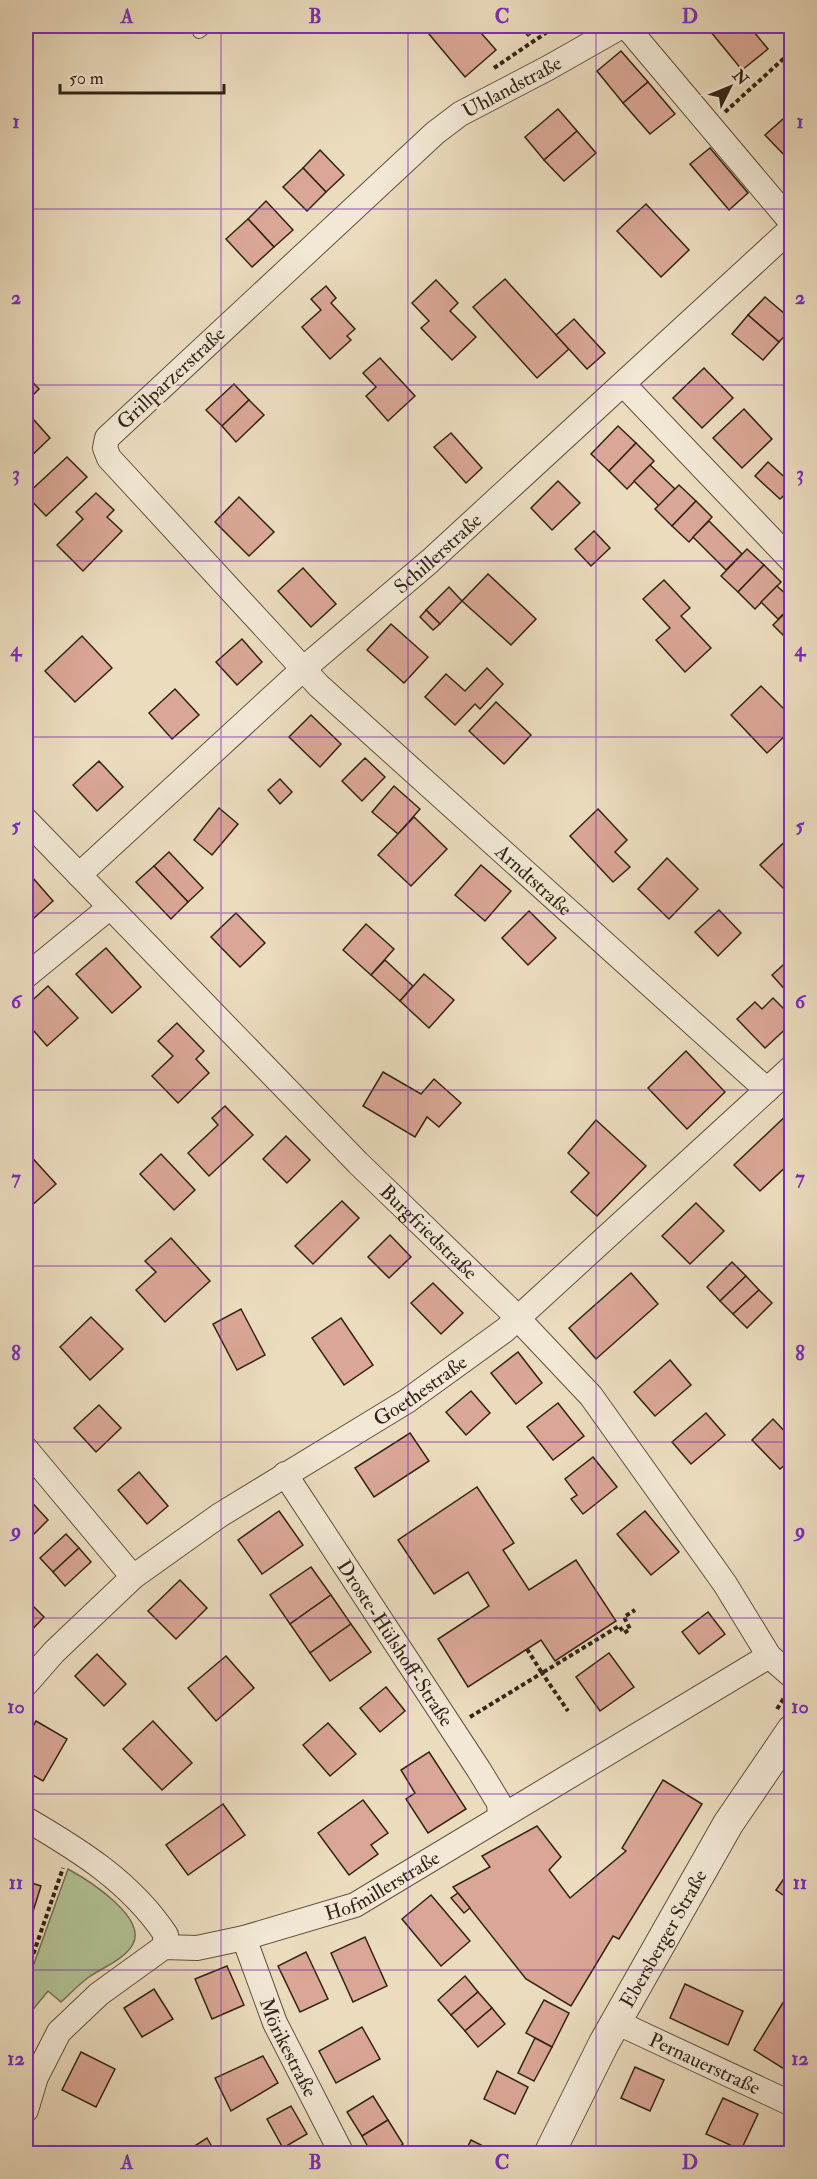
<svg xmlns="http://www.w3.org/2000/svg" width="817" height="2179" font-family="'IM FELL Double Pica',serif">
<rect width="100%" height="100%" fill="#ebdcbe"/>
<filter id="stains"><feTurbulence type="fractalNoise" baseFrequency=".00333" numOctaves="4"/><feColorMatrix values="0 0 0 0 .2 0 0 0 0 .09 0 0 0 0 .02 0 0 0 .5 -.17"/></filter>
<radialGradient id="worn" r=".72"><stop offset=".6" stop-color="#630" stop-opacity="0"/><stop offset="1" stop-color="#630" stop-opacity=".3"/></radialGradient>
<path fill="#b2c295" stroke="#727356" stroke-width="1.5" d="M68,1869C88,1880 147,1917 133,1944C125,1959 102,1968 89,1977C79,1984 70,1994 61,2002L48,1991L26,2018V1986Z"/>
<g fill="#daa796" stroke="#322416" stroke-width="1.5">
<polygon points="439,26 475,26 496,50 465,77 429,34"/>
<polygon points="519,26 540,26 528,36"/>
<polygon points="706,26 749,26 768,49 742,70"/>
<polygon points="621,51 648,82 623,103 597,71"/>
<polygon points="648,82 675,114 650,134 623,103"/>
<polygon points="558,109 577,131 544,160 525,137"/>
<polygon points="792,111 792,154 787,158 765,135"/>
<polygon points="577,131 596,153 564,181 544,160"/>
<polygon points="710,148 748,193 729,210 690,164"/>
<polygon points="320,150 344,175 326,192 303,168"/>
<polygon points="303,168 326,192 307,211 283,187"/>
<polygon points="266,201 293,230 274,247 248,219"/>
<polygon points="646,204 689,250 661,277 617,231"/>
<polygon points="248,219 274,247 252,267 226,239"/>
<polygon points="505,279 569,349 537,378 473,307"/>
<polygon points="436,280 458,303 450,311 476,337 452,360 421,328 429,321 412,303"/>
<polygon points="326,286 336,298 331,303 355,329 347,336 351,340 330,359 302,327 321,310 311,299"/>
<polygon points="765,297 792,320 792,328 779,342 748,315"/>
<polygon points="748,315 779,342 763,360 732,334"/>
<polygon points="574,319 605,353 587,369 556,335"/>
<polygon points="380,358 415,396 388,421 366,396 376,387 363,373"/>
<polygon points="704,368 733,398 702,428 673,398"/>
<polygon points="26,375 39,389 26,402"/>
<polygon points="234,384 249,400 222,426 206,410"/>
<polygon points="249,400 264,415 236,442 222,426"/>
<polygon points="744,409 772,439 742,468 713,438"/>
<polygon points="26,411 50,438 26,461"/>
<polygon points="618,426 636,443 609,471 591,454"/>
<polygon points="451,433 482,468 466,483 434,447"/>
<polygon points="636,443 654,461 627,489 609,471"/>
<polygon points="67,457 87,477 46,516 26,495"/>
<polygon points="768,462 792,484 792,488 780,499 755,476"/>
<polygon points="650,465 675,489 659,506 634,481"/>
<polygon points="558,481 580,503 552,530 531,508"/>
<polygon points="679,485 696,501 672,526 655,509"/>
<polygon points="96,493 114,510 107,517 122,531 83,571 57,545 83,519 76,512"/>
<polygon points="239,497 274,532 249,556 215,522"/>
<polygon points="696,501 712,517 689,542 672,526"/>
<polygon points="709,521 742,554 726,570 693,537"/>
<polygon points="594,531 610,548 591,566 575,549"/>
<polygon points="747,549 764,565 738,592 721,576"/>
<polygon points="764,565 781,582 755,609 738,592"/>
<polygon points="303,568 336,604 311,627 278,591"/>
<polygon points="488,574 536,619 511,645 462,601"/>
<polygon points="664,580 690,608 681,616 711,648 685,672 656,640 670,628 643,599"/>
<polygon points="777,586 792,600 792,606 778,619 761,602"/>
<polygon points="449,587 462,601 440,624 426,610"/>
<polygon points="792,606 792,637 788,640 773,625"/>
<polygon points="426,610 440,624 433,630 420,617"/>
<polygon points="391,624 428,657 404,683 367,650"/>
<polygon points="82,636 112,668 75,702 45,671"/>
<polygon points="242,639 262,662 237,685 216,662"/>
<polygon points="487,668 503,684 480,709 475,704 455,725 425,697 446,674 465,691"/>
<polygon points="761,686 792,717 792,729 767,753 731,715"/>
<polygon points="175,689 199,715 172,739 149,713"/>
<polygon points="496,702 531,735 504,764 469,731"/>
<polygon points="311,715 341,744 320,767 289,737"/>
<polygon points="365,758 385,777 362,801 342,781"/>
<polygon points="99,761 123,787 97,811 73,785"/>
<polygon points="280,779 292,792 280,804 268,790"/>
<polygon points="394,786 420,809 398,834 372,812"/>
<polygon points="219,808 238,824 212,855 194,840"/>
<polygon points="598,809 627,840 615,852 630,867 613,882 570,836"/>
<polygon points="414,817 447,849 411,886 378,855"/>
<polygon points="792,835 792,897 760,865"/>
<polygon points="169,852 203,888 188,902 154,866"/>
<polygon points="667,858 698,889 669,919 638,889"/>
<polygon points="481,865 511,891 485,921 455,895"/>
<polygon points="154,866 188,902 171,919 136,882"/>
<polygon points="26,870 53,901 26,925"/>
<polygon points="719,910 741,933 718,956 695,932"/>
<polygon points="529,911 556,938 528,965 502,938"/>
<polygon points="236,913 265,943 240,967 211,937"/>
<polygon points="366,924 394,949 371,975 343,950"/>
<polygon points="106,948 141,987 112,1013 76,974"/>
<polygon points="792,957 792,990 788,993 772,975"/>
<polygon points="385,960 413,986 400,1001 371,975"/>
<polygon points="424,974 454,1000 429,1028 400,1001"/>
<polygon points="48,986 78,1018 47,1046 26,1022 26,1006"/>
<polygon points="773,998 792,1017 792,1023 765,1048 737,1019 755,1002 762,1009"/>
<polygon points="177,1023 204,1051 196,1059 209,1073 178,1103 152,1076 173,1056 158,1041"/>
<polygon points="686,1051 725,1092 687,1129 648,1088"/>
<polygon points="383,1072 421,1094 434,1079 461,1103 439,1127 427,1117 415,1137 363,1106"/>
<polygon points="225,1106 253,1135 209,1176 188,1153 218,1125 212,1118"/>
<polygon points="792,1110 792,1161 760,1191 734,1165"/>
<polygon points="596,1120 646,1166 597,1216 571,1192 589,1173 568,1153"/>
<polygon points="286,1136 310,1160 287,1183 263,1159"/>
<polygon points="26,1151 56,1184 30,1207 26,1202"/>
<polygon points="161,1154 195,1190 174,1210 140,1174"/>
<polygon points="342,1201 359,1218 313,1264 295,1246"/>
<polygon points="696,1203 724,1231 690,1264 662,1236"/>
<polygon points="390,1235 411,1257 389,1278 368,1257"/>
<polygon points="171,1238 210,1281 165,1322 136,1290 156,1272 145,1261"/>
<polygon points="732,1262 746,1276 720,1301 707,1287"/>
<polygon points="631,1273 658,1304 596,1359 569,1328"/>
<polygon points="746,1276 759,1290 733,1314 720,1301"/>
<polygon points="433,1283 463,1313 441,1334 411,1303"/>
<polygon points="759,1290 772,1303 747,1328 733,1314"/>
<polygon points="241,1309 265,1355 237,1370 213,1324"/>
<polygon points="91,1317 123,1349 90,1380 60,1347"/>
<polygon points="341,1318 373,1365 344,1385 312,1338"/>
<polygon points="518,1352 542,1383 516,1404 491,1373"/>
<polygon points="670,1360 691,1385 655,1416 634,1392"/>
<polygon points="471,1391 490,1413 466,1435 446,1412"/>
<polygon points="558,1403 584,1436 553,1460 527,1427"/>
<polygon points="99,1405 121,1428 96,1452 74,1428"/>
<polygon points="706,1413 725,1435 691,1464 672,1442"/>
<polygon points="773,1419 792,1439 792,1459 780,1469 752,1440"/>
<polygon points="410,1433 429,1461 374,1497 355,1468"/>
<polygon points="593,1457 617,1487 583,1514 571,1499 577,1495 565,1479"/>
<polygon points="139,1472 168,1506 147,1524 118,1490"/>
<polygon points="477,1487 514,1543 503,1550 529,1590 576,1560 616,1621 555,1661 541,1640 468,1687 438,1639 489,1606 468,1572 434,1594 398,1540"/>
<polygon points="26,1496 48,1520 26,1542"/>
<polygon points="279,1511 303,1545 262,1574 238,1540"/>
<polygon points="645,1511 679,1552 651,1575 617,1534"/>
<polygon points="66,1534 79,1548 53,1572 40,1558"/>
<polygon points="79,1548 91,1562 65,1586 53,1572"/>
<polygon points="311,1567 331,1595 290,1624 270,1595"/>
<polygon points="180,1580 207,1608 176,1639 148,1611"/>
<polygon points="331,1595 351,1624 310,1653 290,1624"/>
<polygon points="26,1599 44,1617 26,1636"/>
<polygon points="708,1612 725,1634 699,1654 682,1632"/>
<polygon points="351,1624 371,1652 330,1681 310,1653"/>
<polygon points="609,1653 634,1687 600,1711 576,1677"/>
<polygon points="97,1654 126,1684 104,1706 75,1676"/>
<polygon points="226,1656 254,1688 216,1721 188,1688"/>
<polygon points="386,1687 405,1711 380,1732 360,1708"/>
<polygon points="36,1721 67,1739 43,1781 26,1771 26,1739"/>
<polygon points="153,1721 192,1763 162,1790 123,1749"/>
<polygon points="328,1723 356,1754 330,1776 303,1745"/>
<polygon points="429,1752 466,1809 428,1833 406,1799 415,1793 401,1770"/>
<polygon points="663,1780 702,1804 619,1939 613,1936 571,2006 526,1979 453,1887 490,1867 482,1856 537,1826 561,1857 549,1870 570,1898 626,1851 622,1848"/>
<polygon points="363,1800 388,1833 371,1845 378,1854 349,1875 318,1833"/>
<polygon points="223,1804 245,1835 188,1875 166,1845"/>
<polygon points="792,1867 792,1901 776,1890"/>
<polygon points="26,1881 41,1886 26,1934"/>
<polygon points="458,1893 470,1908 464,1913 451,1898"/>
<polygon points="431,1895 470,1941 441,1966 402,1919"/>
<polygon points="365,1937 387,1986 353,2002 331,1953"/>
<polygon points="306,1952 328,1999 300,2012 278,1966"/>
<polygon points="227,1966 244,2005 212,2019 195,1979"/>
<polygon points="465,1976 478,1992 451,2015 438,2000"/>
<polygon points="685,1984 743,2011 728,2045 670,2018"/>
<polygon points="792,1988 792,2067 789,2072 754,2050"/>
<polygon points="154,1989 173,2019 142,2037 124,2008"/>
<polygon points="478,1992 492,2008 465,2031 451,2015"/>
<polygon points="544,2000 569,2013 552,2047 526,2033"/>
<polygon points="492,2008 505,2024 478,2047 465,2031"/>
<polygon points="362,2027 380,2059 336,2083 319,2051"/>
<polygon points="535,2038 552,2047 534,2081 518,2073"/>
<polygon points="81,2052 115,2069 96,2107 62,2090"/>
<polygon points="263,2056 278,2083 231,2111 215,2078"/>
<polygon points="635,2067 664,2080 650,2111 621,2098"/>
<polygon points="497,2071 528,2087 515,2114 484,2099"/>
<polygon points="373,2096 388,2120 362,2136 347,2112"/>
<polygon points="723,2098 758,2114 741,2150 706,2134"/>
<polygon points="291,2106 307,2134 283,2148 267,2119"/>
<polygon points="388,2120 403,2144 388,2154 372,2154 362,2136"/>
<polygon points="207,2138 216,2154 182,2154"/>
<polygon points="471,2140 495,2152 494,2154 464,2154"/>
</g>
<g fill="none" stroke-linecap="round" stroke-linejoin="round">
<g stroke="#605240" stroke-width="14">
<polyline id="service" points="199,32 207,26"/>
</g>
<g stroke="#605240" stroke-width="26">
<g id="minor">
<path id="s1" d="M622,26L548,68L460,114L435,133L107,438L105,448L109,458L319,686L767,1090"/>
<polyline points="626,26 792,223"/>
<polyline points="624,385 792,561"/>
<path id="s2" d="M26,820L358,1163L508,1308L591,1396L725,1584L769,1656L792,1676"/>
<path id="s3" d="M79,875L302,670L430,561L792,228"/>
<polyline points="26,976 109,908"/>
<polyline points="26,1449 133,1577"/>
<path id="s4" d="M285,1474L479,1770L499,1803L500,1815"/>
<path id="s5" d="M26,1684L54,1652L133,1577L220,1515L407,1401L505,1330L792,1067"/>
<path d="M26,1819C79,1850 131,1882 166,1935L164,1947"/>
<path id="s6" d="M244,1938L275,2023L342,2154"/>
<path id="s7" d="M616,2022L792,2104"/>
<path id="s8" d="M26,2110L36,2077L59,2032L99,1994L164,1947L197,1948L244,1938L355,1905L769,1656"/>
</g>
</g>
<g stroke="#605240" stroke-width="32">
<g id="tertiary">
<path id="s9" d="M549,2154L604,2043L728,1824L792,1730"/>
</g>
</g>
<g stroke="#322416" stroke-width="4" stroke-dasharray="4.5 3" stroke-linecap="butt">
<polyline points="494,68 556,26"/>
<polyline points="725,112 792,51"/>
<polyline points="527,1649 542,1673 619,1626 624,1633 630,1629 624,1617 635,1610"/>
<polyline points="777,1709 786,1695"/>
<polyline points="470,1717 542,1673 568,1711"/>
<polyline points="26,1975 63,1868"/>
</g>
<use href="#service" stroke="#f2e8d5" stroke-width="12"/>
<use href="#minor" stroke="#f2e8d5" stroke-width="24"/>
<use href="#tertiary" stroke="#f2e8d5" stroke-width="30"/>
</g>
<path fill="none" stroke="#7b2cbf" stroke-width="1.5" stroke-opacity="0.55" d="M221,26V2154M408,26V2154M596,26V2154M26,209H792M26,385H792M26,561H792M26,737H792M26,913H792M26,1090H792M26,1266H792M26,1442H792M26,1618H792M26,1794H792M26,1970H792"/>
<g text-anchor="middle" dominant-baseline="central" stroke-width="4.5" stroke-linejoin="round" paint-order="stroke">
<g font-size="20" fill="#322416" stroke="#f2e8d5">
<text transform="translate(512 87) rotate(-28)">Uhlandstraße</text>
<text transform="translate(171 378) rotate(-43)">Grillparzerstraße</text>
<text stroke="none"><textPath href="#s3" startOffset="482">Schillerstraße</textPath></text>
<text stroke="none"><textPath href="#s1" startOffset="1284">Arndtstraße</textPath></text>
<text stroke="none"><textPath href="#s2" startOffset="576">Burgfriedstraße</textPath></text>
<text stroke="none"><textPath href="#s5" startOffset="494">Goethestraße</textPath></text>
<text stroke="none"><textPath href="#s4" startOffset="202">Droste-Hülshoff-Straße</textPath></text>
<text stroke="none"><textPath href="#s8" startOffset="450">Hofmillerstraße</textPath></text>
<text stroke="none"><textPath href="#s9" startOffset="244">Ebersberger Straße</textPath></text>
<text stroke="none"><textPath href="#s6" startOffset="118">Mörikestraße</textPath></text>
<text stroke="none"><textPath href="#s7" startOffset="98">Pernauerstraße</textPath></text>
</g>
</g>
<rect width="817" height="2179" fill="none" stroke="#ebdcbe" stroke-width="66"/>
<g transform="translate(730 87) rotate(47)" stroke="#f2e8d5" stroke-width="4.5" paint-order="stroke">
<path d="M0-4.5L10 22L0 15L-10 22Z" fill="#322416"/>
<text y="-9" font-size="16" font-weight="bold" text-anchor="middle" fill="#322416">N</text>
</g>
<path d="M60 84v9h164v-9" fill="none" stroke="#322416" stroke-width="3"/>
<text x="69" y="84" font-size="18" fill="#322416" stroke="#f2e8d5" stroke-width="4.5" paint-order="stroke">50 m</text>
<rect x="33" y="33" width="751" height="2113" fill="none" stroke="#7b2cbf" stroke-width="2"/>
<g font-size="20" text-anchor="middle" font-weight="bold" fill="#7b2cbf">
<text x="127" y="23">A</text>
<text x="315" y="23">B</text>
<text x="502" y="23">C</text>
<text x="690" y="23">D</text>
<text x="16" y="128">1</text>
<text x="800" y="128">1</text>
<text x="16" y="304">2</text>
<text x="800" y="304">2</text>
<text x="16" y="480">3</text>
<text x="800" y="480">3</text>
<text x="16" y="656">4</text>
<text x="800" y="656">4</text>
<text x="16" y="832">5</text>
<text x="800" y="832">5</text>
<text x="16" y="1008">6</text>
<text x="800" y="1008">6</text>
<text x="16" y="1184">7</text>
<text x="800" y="1184">7</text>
<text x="16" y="1360">8</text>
<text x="800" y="1360">8</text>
<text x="16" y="1537">9</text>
<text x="800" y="1537">9</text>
<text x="16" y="1713">10</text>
<text x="800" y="1713">10</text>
<text x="16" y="1889">11</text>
<text x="800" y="1889">11</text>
<text x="16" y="2065">12</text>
<text x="800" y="2065">12</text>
<text x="127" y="2169">A</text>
<text x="315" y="2169">B</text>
<text x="502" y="2169">C</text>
<text x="690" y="2169">D</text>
</g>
<rect width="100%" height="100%" filter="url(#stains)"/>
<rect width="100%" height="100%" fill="url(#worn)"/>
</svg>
